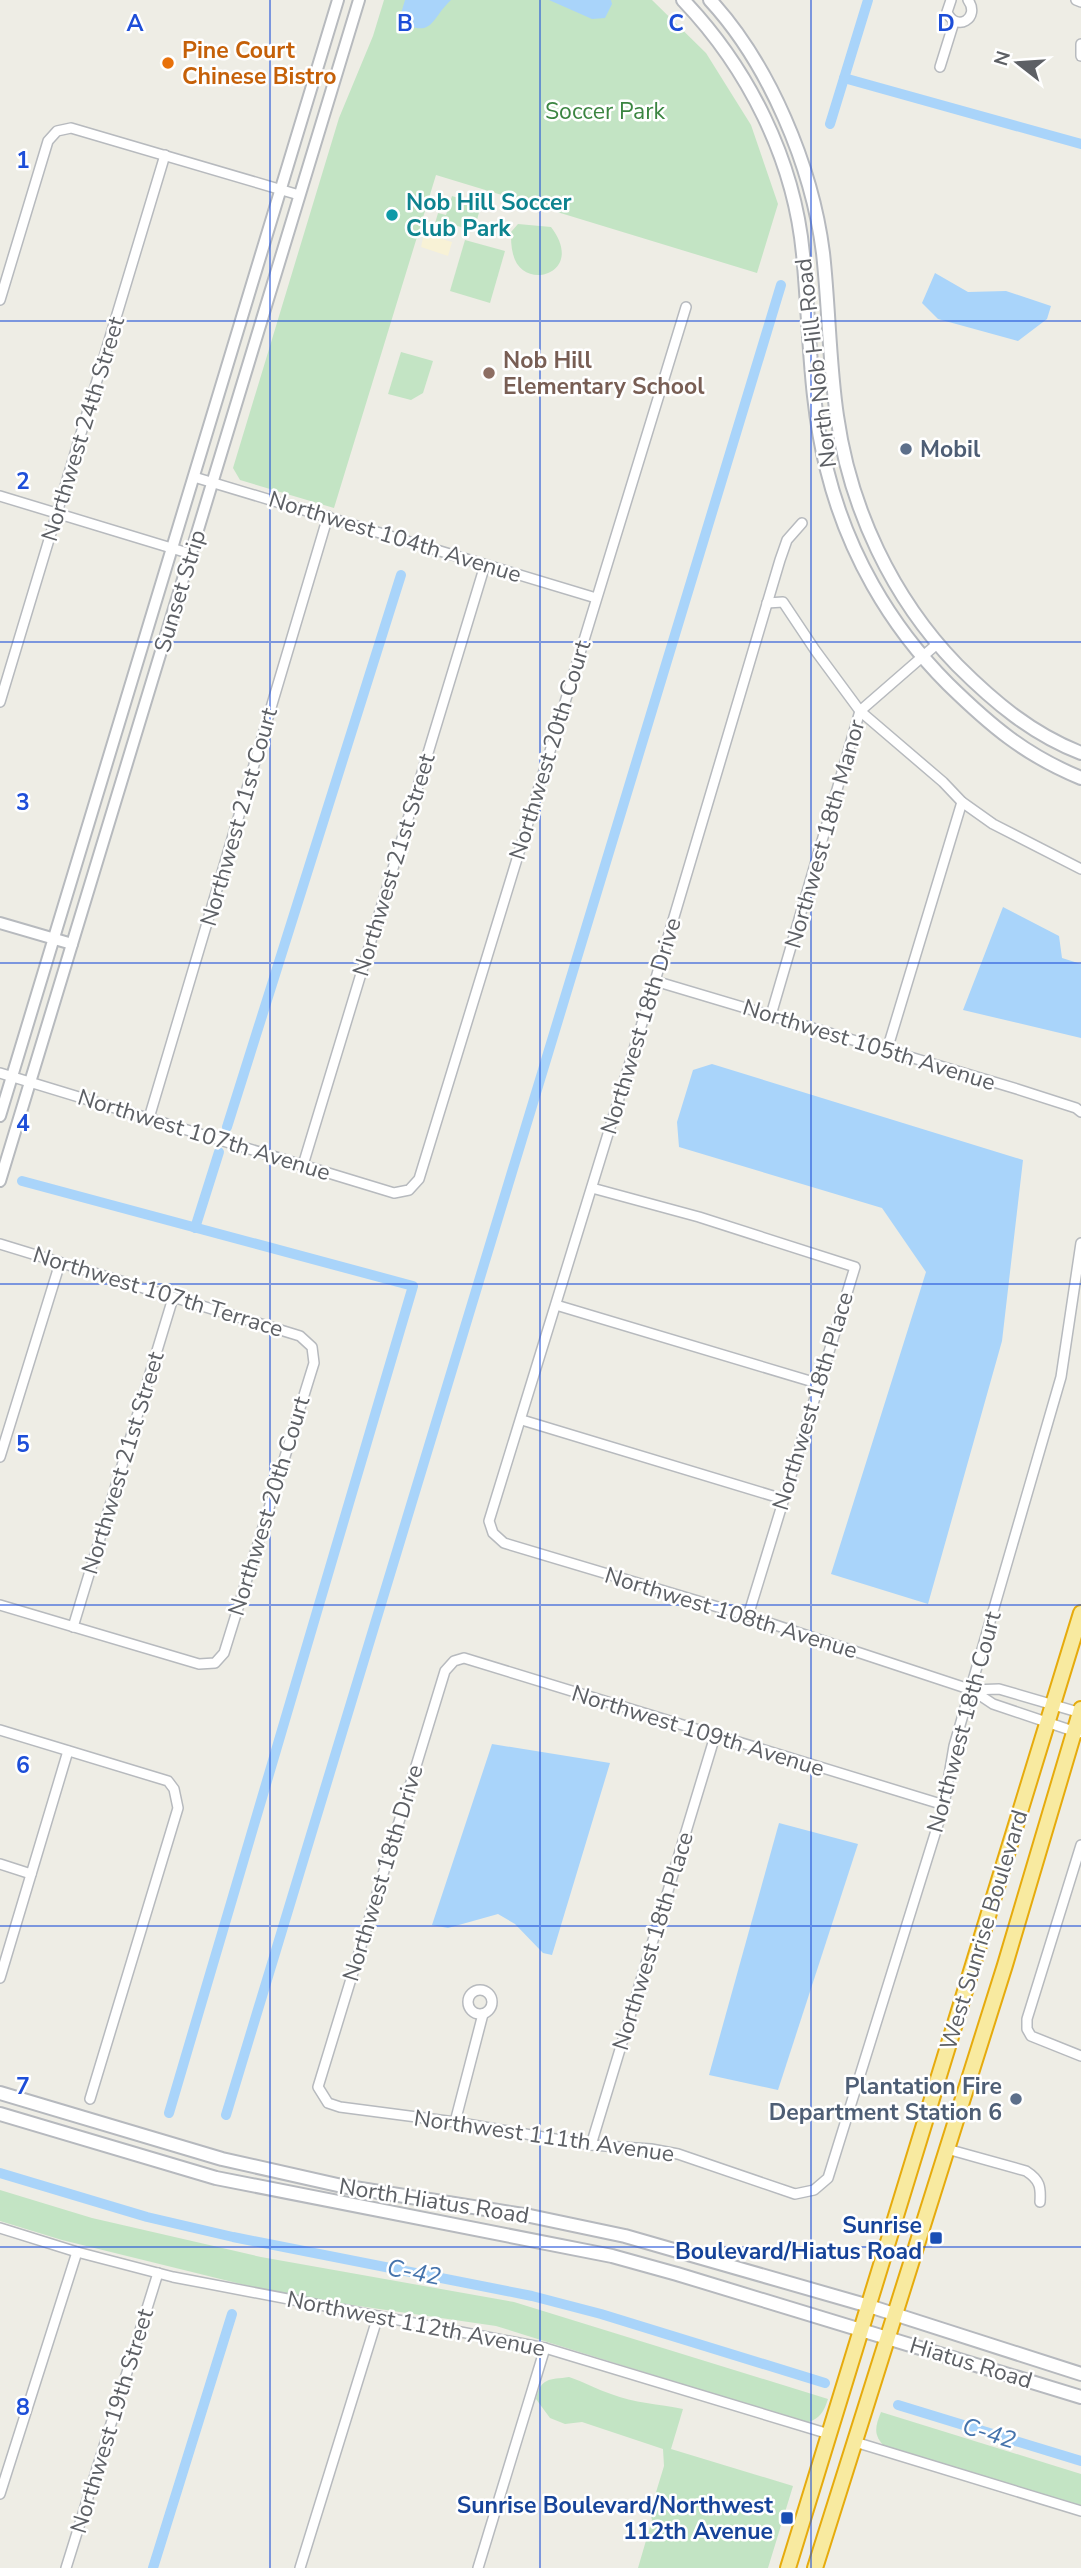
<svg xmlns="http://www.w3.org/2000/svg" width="1081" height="2568" font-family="'Nunito Sans',sans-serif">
<rect width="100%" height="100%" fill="#eeede5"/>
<g fill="#c3e4c4">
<polygon points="384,0 652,0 706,53 751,125 778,204 757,273 436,175 334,508 240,480 233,468 339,118 373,36"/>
<polygon points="452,196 481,205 474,231 451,224 448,231 434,227 438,213 446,215"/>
<path d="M518,224L551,227C587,274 522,293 513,254C511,247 511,239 511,232Z"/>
<polygon points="465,240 505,251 490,303 450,291"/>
<polygon points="401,352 433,361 423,393 411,400 388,394"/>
<path d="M0,2190L92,2218L261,2257L514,2302L828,2399C824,2412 820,2418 807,2423L496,2326L290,2296L62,2240L0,2221Z"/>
<path d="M569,2377C584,2382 596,2389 611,2394C634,2403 659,2404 683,2409L671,2449L793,2486L768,2568H638L652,2520L650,2512L664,2466L663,2449L582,2422L565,2424L550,2418L536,2399C541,2377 549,2380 569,2377Z"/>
<path d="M881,2412L1081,2474V2507L885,2447C873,2435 875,2427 881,2412Z"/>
</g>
<polygon fill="#f8f2d6" points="424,234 452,242 448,256 421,247"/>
<g fill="#a9d4fa">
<path d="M405,0H451C431,18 433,41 399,20Z"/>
<polygon points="549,0 611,0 612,4 605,18 592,19"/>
<polygon points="935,273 968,292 1006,291 1051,306 1047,319 1018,341 938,319 922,303"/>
<polygon points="1003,907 1059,936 1062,958 1081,964 1081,1038 963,1010"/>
<polygon points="712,1064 1023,1160 1002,1341 928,1604 831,1574 926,1272 882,1208 679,1147 677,1122 693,1070"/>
<polygon points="492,1744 610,1763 552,1955 543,1953 515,1924 498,1914 448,1928 432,1925"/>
<polygon points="779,1823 858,1844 778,2090 709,2075"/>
</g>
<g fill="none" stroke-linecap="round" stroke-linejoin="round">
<g stroke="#a9d4fa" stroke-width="10">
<polyline points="844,78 1081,144"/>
<polyline points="830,124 868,0"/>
<polyline points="227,1127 401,575"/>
<polyline points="22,1181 413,1286 169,2113"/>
<polyline points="195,1228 219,1152"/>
<polyline points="226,2115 781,285"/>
<polyline points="0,2173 147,2217 233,2237 532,2296 601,2314 825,2383"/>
<polyline points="898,2405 1081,2461"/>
<polyline points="153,2568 232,2314"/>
</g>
<g stroke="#b7babe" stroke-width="12">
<g id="minor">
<path d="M951,0L947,12C956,33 981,18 968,0"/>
<polyline points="1076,0 1081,2"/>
<polyline points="1081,44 1081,56"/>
<polyline points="940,67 954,22"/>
<polyline points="0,300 48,141 57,131 71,128 299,195"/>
<polyline points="194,477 596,598"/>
<polyline points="0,496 191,554"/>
<polyline points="802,523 787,540 780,560 655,981 489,1521 493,1533 504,1543 748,1616 972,1690 993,1704 1079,1733"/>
<polyline points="767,603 783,602 815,650 860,711 943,782 962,802 993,824 1081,869"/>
<polyline points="0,702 165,155"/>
<polyline points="655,981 1017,1089 1076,1108 1081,1112"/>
<polyline points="771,1015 860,711 937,644"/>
<polyline points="887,1050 962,802"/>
<polyline points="0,1073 394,1193 409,1190 419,1179 686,307"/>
<polyline points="149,1118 328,516"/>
<polyline points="303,1165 485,565"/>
<polyline points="592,1188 699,1217 855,1267 748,1616"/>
<polyline points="0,1244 300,1336 312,1347 314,1363 224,1653 215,1663 199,1664 0,1605"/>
<polyline points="556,1305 820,1384"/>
<polyline points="522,1420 783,1499"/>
<polyline points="0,1457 60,1263"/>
<polyline points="73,1627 173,1298"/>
<polyline points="972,1690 999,1689 1081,1713"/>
<polyline points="0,1730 168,1781 174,1789 178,1808 90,2099"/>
<polyline points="944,1805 464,1658 454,1661 445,1671 318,2087 328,2103 340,2107 455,2122 591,2145 651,2149 678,2154 795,2194 814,2190 828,2178 944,1805 954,1746 1061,1377 1081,1243"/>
<polyline points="1081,1845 1027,2019 1027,2029 1031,2036 1081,2056"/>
<polyline points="0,1864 31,1874"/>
<polyline points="0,1978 68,1751"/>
<circle cx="480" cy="2002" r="12"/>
<polyline points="455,2122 483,2014"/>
<polyline points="591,2145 715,1736"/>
<path d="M947,2149L1026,2171C1040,2180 1041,2187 1040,2202"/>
<polyline points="0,2228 77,2252 173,2277 545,2348 829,2434"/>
<polyline points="855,2442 1081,2511"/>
<polyline points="0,2494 77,2252"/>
<polyline points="66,2568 158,2273"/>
<polyline points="300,2568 378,2316"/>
<polyline points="478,2568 545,2348"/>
</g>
</g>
<g stroke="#b7babe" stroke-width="14">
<g id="tertiary">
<polyline points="0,923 72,944"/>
<polyline points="0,1116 338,0"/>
<polyline points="0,1181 359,0"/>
</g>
</g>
<g stroke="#b6b9be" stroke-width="16">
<g id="secondary">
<path d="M683,0C748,68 794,159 803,254C810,325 809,401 827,470C847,551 889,625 948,684C991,726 1025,755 1081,778"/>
<path d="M710,0C769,64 812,166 823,253C829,307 829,362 837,416C850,508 892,598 957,665C994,702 1032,734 1081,753"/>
<polyline points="0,2093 222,2159 342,2186 530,2216 625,2236 869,2306 1081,2374"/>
<polyline points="0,2114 216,2178 612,2256 677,2274 1081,2397"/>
</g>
</g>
<g stroke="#e6ab0d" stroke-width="18">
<g id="trunk">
<polyline points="788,2568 1081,1613"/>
<polyline points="815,2568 1005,1965 1081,1709"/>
</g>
</g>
<use href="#minor" stroke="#fff" stroke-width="9"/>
<use href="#tertiary" stroke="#fff" stroke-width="10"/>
<use href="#secondary" stroke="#fff" stroke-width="12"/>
<use href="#trunk" stroke="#f8eaa0" stroke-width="14"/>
</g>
<path fill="none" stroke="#1d4ed8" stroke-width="2" stroke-opacity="0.55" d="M270,0V2568M540,0V2568M811,0V2568M0,321H1081M0,642H1081M0,963H1081M0,1284H1081M0,1605H1081M0,1926H1081M0,2247H1081"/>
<circle fill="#e8710a" stroke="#fff" stroke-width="2.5" cx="168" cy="63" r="7"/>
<circle fill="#0f9aa8" stroke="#fff" stroke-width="2.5" cx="392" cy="215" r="7"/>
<circle fill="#8d6e63" stroke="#fff" stroke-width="2.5" cx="489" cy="373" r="7"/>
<g fill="#5c6f8a" stroke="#fff" stroke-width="2.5">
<circle cx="906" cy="449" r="7"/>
<circle cx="1016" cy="2099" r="7"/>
</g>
<g fill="#1a4fb4" stroke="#fff" stroke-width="2.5">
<rect x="929" y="2231" width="14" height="14" rx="3.5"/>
<rect x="780" y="2511" width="14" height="14" rx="3.5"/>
</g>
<g text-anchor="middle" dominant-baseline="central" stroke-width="5" stroke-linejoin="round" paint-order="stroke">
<g font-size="23" font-weight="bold" fill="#c56008" stroke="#fff" text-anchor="start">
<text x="182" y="50">Pine Court<tspan x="182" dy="26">Chinese Bistro</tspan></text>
</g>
<g font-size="23" fill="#3b8541" stroke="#fff">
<text x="605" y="111">Soccer Park</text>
</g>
<g font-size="23" font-weight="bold" fill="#0d838f" stroke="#fff" text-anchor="start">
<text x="406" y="202">Nob Hill Soccer<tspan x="406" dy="26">Club Park</tspan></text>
</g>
<g font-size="23" font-weight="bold" fill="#785e54" stroke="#fff" text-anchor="start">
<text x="503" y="360">Nob Hill<tspan x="503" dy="26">Elementary School</tspan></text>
</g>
<g font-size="23" fill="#5d6065" stroke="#fff">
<text transform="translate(816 363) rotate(-97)">North Nob Hill Road</text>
<text transform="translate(83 429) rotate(-73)">Northwest 24th Street</text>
<text transform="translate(395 537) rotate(17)">Northwest 104th Avenue</text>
<text transform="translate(180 591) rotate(-73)">Sunset Strip</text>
<text transform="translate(550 750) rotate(-73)">Northwest 20th Court</text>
<text transform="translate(239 817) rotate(-74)">Northwest 21st Court</text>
<text transform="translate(825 834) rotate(-74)">Northwest 18th Manor</text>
<text transform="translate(394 865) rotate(-73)">Northwest 21st Street</text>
<text transform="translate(641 1026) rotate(-73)">Northwest 18th Drive</text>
<text transform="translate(869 1045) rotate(17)">Northwest 105th Avenue</text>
<text transform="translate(204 1135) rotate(17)">Northwest 107th Avenue</text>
<text transform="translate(158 1292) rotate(17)">Northwest 107th Terrace</text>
<text transform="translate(813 1401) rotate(-73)">Northwest 18th Place</text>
<text transform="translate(123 1463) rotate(-73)">Northwest 21st Street</text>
<text transform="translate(269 1506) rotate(-73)">Northwest 20th Court</text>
<text transform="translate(731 1613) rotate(17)">Northwest 108th Avenue</text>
<text transform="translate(964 1722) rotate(-75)">Northwest 18th Court</text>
<text transform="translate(698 1731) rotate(17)">Northwest 109th Avenue</text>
<text transform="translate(383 1873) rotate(-73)">Northwest 18th Drive</text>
<text transform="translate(984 1930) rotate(-73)">West Sunrise Boulevard</text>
<text transform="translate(653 1941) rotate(-73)">Northwest 18th Place</text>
<text transform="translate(544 2136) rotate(8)">Northwest 111th Avenue</text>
<text transform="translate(434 2201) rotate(9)">North Hiatus Road</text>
<text transform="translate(416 2324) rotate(11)">Northwest 112th Avenue</text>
<text transform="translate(971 2363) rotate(17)">Hiatus Road</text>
<text transform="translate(112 2421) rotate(-73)">Northwest 19th Street</text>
</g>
<g font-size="23" font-weight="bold" fill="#4e5e75" stroke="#fff" text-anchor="start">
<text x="920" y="449">Mobil</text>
<text x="1002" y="2086" text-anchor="end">Plantation Fire<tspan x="1002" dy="26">Department Station 6</tspan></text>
</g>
<g font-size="23" font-weight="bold" fill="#164399" stroke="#fff" text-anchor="end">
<text x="922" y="2225">Sunrise<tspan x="922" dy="26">Boulevard/Hiatus Road</tspan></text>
<text x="773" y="2505">Sunrise Boulevard/Northwest<tspan x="773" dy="26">112th Avenue</tspan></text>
</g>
<g font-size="24" font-style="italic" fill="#4674ac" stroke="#fff">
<text transform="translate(414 2272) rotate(11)">C-42</text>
<text transform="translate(989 2433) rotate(17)">C-42</text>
</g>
</g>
<g font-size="23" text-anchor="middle" font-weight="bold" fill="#1d4ed8" stroke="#fff" stroke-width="5" stroke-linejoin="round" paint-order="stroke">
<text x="135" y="31">A</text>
<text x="405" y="31">B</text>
<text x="676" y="31">C</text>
<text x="946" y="31">D</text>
<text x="23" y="168">1</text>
<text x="23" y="489">2</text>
<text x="23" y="810">3</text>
<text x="23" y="1131">4</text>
<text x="23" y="1452">5</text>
<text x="23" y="1773">6</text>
<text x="23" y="2094">7</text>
<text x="23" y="2415">8</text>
</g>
<g transform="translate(1018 63) rotate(287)" stroke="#ffffff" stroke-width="5" paint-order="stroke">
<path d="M0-5L12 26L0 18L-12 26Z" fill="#5d6065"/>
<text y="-10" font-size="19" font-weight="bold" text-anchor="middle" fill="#5d6065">N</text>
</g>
</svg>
